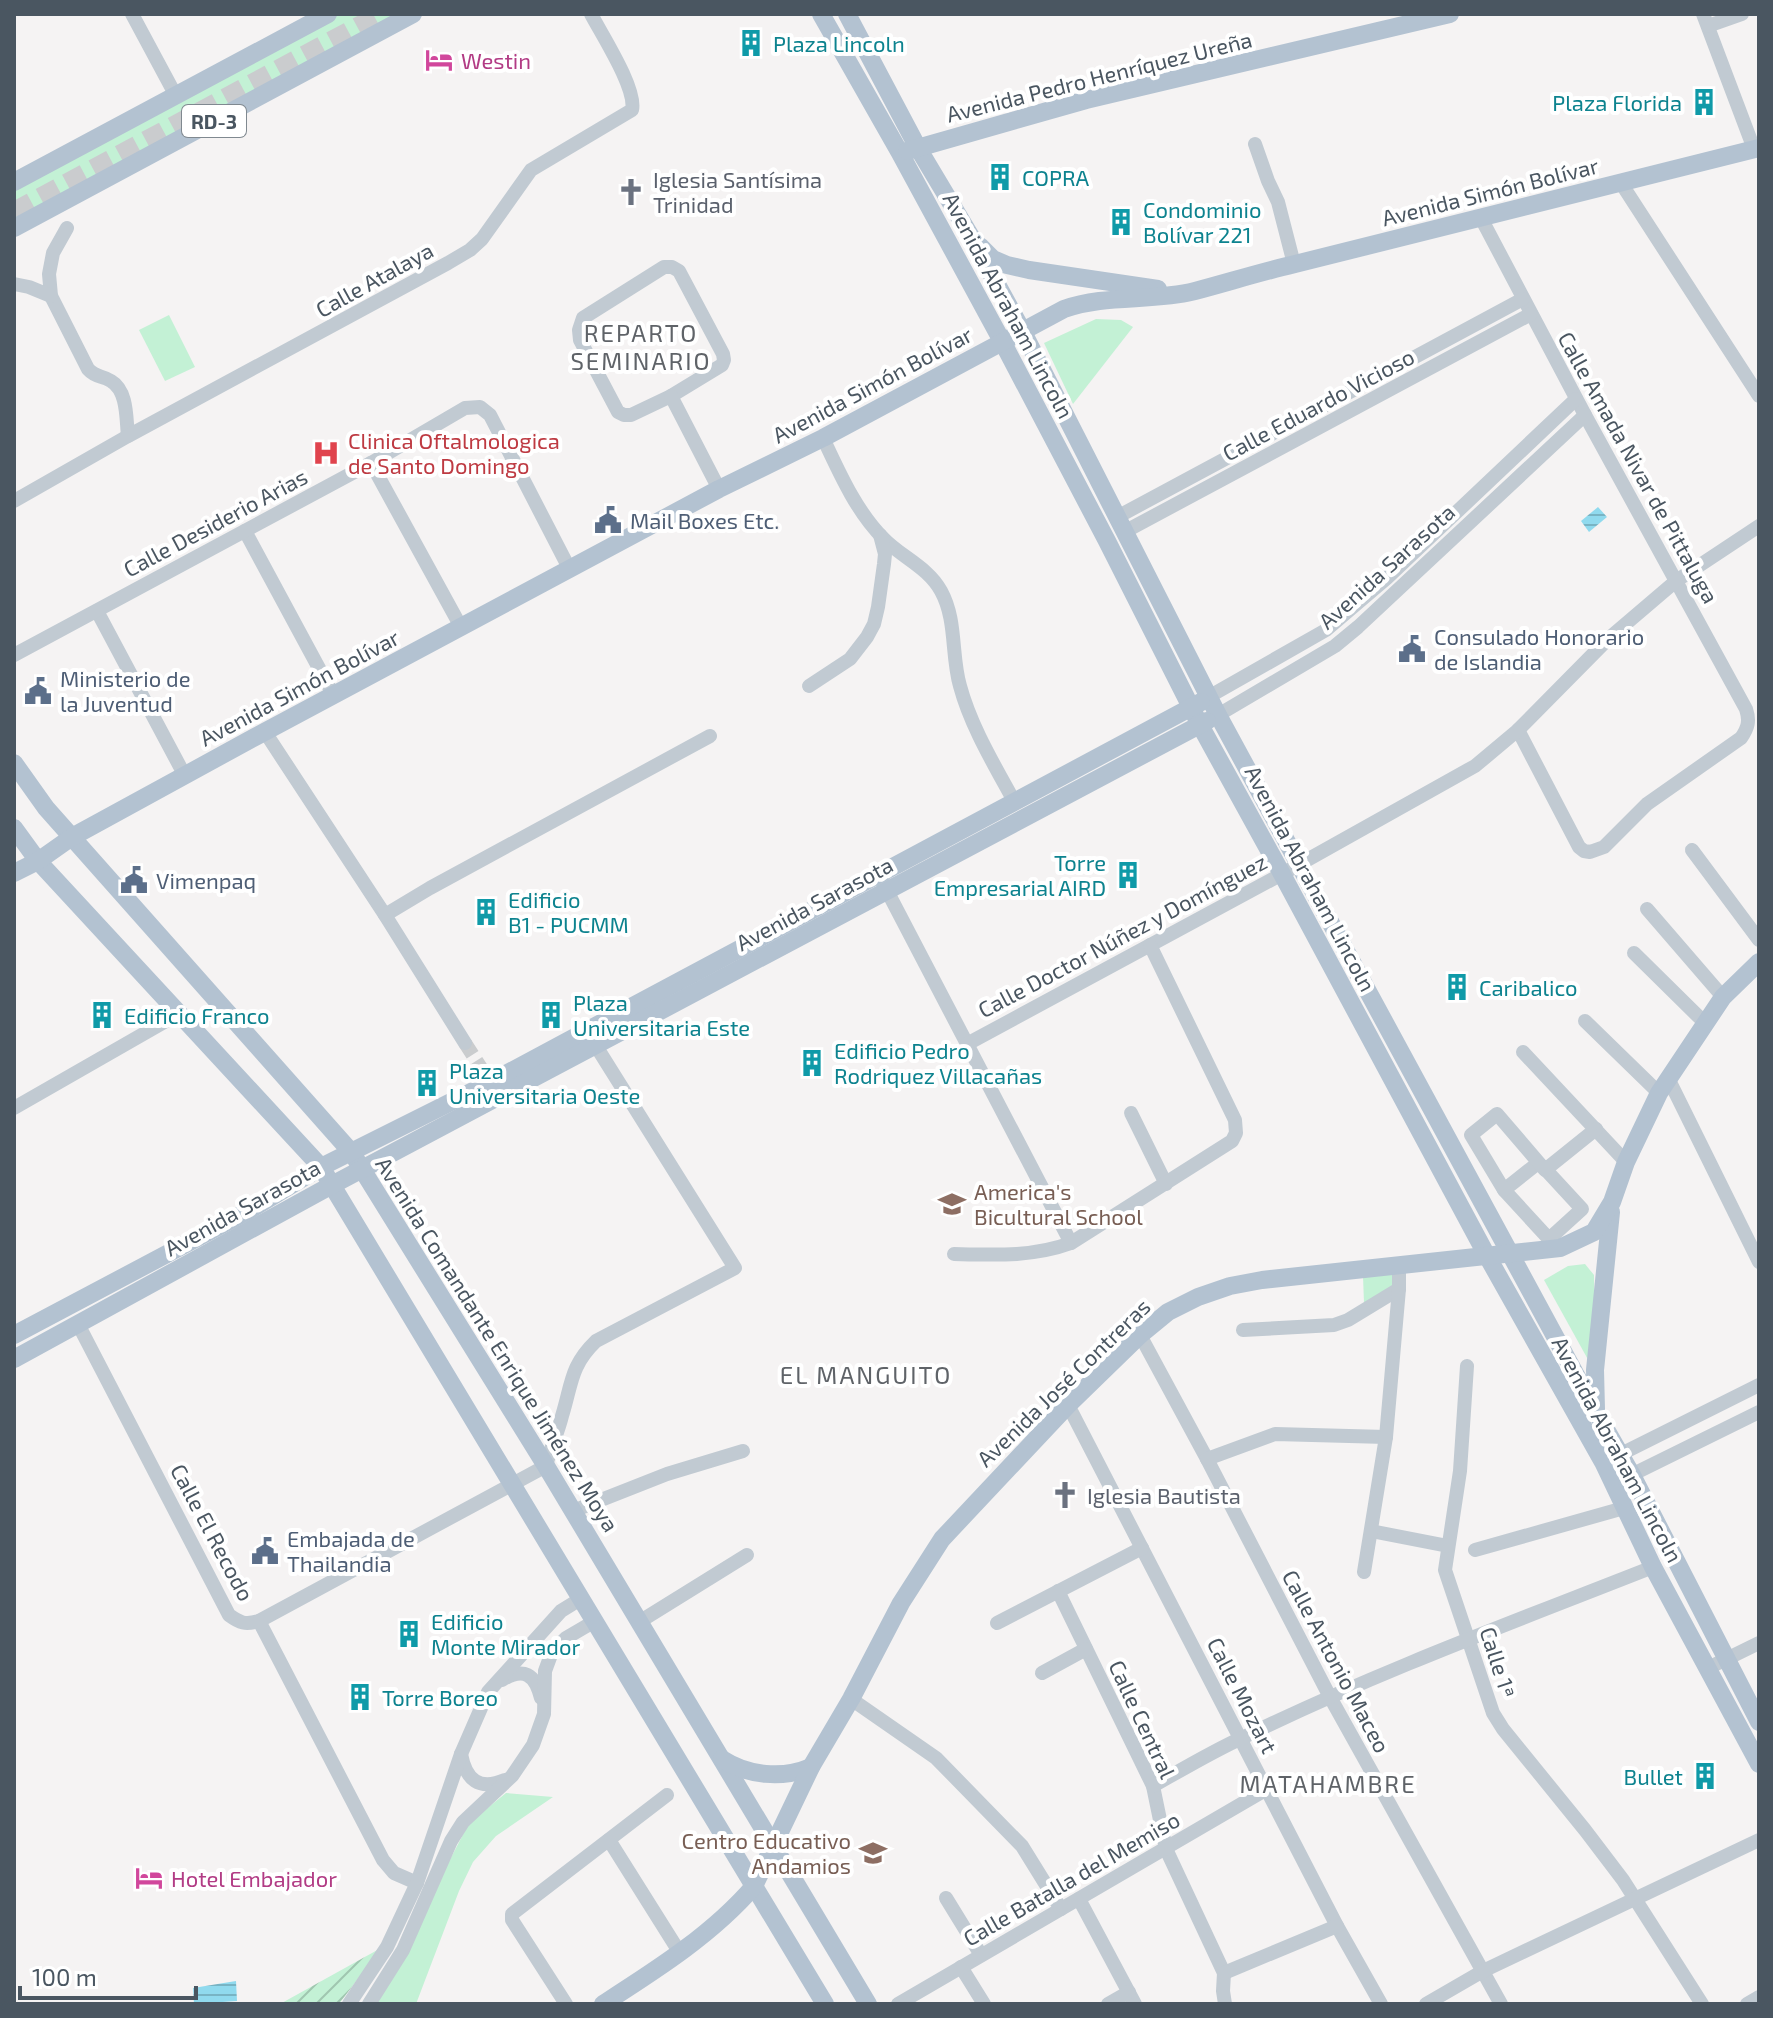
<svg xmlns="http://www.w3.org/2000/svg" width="1773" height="2018" font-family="'Exo 2',sans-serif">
<defs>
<pattern id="garden-furrows" width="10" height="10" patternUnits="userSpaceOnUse" patternTransform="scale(2)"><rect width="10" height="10" fill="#c3f1d5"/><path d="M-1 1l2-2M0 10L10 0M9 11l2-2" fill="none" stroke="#a0c6b0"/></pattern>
<pattern id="water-rules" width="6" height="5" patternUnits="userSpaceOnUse" patternTransform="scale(2)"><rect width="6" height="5" fill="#90daee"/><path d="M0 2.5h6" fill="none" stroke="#78b4c4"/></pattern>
</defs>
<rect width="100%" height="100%" fill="#f5f3f3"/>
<g fill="#c3f1d5">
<polygon points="337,14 405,14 14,223 14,186"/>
<polygon points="169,315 195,367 165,381 139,330"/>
<polygon points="1096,319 1121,320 1133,327 1073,404 1044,343"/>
<polygon points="1585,1264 1594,1275 1595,1356 1591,1365 1544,1280 1568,1266"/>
<polygon points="1394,1273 1395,1286 1364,1303 1363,1276"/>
<polygon points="506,1793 553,1797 496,1836 473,1862 459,1891 416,2004 375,2004 469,1823"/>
</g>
<polygon fill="url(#garden-furrows)" points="381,1948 339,2004 280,2004"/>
<g fill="url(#water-rules)">
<polygon points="1598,507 1607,517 1589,532 1581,521"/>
<polygon points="236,1981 237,2001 194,2004 193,1988"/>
</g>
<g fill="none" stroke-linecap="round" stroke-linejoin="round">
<polyline stroke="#caccce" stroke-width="14" stroke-dasharray="14 7" stroke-linecap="butt" points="465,1043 483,1071"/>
<polyline stroke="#caccce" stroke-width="20" stroke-dasharray="20 10" stroke-linecap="butt" points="14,212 382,14"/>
<g stroke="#c1cad2" stroke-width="14">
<polyline points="132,14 176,96"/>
<polyline points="1703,14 1754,149"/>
<polyline points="1708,26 1742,14"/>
<polyline points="1255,144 1268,181 1278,202 1294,264"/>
<polyline points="1621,183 1759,396"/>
<path d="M1481,218L1585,415L1746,709C1750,721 1748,728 1741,738L1647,804L1604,847L1590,852L1584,851L1579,847L1518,730"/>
<path d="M67,228L53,253L49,274L51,296L88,369C96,378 102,375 111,381C128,391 126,419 128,436"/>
<polygon points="664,267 672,267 679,271 723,354 724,360 722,365 671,396 631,415 624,415 618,412 580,340 579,330 583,318"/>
<polyline points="14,284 29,287 51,296"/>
<polyline points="671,396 719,489"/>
<path d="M823,438C839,472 856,511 883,538C901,557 928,567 941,591C957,620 951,655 960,686C971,727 995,766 1015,803"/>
<polyline points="371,463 461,627"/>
<path d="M14,501L128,436L448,263L470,250L482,239L531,170L632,110C637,89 602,35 591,14"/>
<polyline points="1117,517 1523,299"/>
<polyline points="245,531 334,696"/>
<polyline points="1124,532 1531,314"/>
<polyline points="97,611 185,776"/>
<polyline points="14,655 371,463 465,408 480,407 490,415 569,568"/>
<polyline points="809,686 850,659 867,637 874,624 878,607 884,564 885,554 880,535"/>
<polyline points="1210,696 1326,630 1387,578 1576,399"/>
<polyline points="1218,715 1335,646 1358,627 1585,415"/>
<polyline points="265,732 385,915 465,1043"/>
<polyline points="1692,850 1759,940"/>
<polyline points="883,883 1071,1243"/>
<polyline points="1647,909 1723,997"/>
<polyline points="385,915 430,888 710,736"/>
<polyline points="1634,953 1705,1023"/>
<polyline points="1585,1021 1659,1093"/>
<polyline points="967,1044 1282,874 1475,766 1518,730 1608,639 1676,581 1759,526"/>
<polyline points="1523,1052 1626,1162"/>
<polyline points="1668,1078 1759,1262"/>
<polyline points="14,1108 180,1013"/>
<polyline points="1131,1113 1166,1184"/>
<polyline points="1538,1163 1504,1190 1549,1239 1582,1209 1546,1170"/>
<polyline points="1504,1190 1471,1135 1497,1114 1545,1170 1596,1129"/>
<path d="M954,1254C994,1255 1033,1257 1071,1243L1232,1141L1236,1133L1235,1120L1150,945"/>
<path d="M78,1324L229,1615C240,1623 245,1625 259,1621L546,1466C550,1449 558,1433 562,1416C572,1384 570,1366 596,1341L735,1268L596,1046"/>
<polyline points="1243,1330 1334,1325 1348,1320 1399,1289"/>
<polyline points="1140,1335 1207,1459 1330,1697 1501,2004"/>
<polyline points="1467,1366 1460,1471 1445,1570 1493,1713 1503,1729 1585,1830 1623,1880 1702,2004"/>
<polyline points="1068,1405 1337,1926 1381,2004"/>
<polyline points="1613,1458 1759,1385"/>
<polyline points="1207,1459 1275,1434 1386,1437"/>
<polyline points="1613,1484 1759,1412"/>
<polyline points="573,1511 667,1474 743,1451"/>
<polyline points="1371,1531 1448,1546"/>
<polyline points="1475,1550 1624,1508"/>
<polyline points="1364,1572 1386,1437 1399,1289 1399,1264"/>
<polyline points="1058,1591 1153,1786 1166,1849 1224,1973 1223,1991 1225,2004"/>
<polyline points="259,1621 383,1860 394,1873 417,1883"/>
<polyline points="639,1622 747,1555"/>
<polyline points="997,1623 1142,1548"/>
<polyline points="1708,1668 1759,1643"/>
<polyline points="1042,1673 1086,1649"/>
<path d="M502,1680C524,1667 535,1674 541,1698"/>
<polyline points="851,1699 936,1758 1022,1846 1061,1909"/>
<path d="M461,1754C466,1780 479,1791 505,1780"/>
<path d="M1153,1786C1183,1769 1213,1751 1244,1737C1377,1672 1516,1621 1653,1567"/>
<polyline points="609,1840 680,1953"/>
<polyline points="946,1898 981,1955"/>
<polyline points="1079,1899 1135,2004"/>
<polyline points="961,1967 984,2004"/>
<polyline points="1224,1973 1337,1926"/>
<polyline points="349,2004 387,1947 417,1883 461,1754 488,1692 561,1611 582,1598"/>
<polyline points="369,2004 403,1950 451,1841 463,1822 512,1776 533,1745 544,1714 545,1671 552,1652 566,1638 595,1621"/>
<polyline points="566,2004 512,1920 512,1914 667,1795"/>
<polyline points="898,2004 1267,1789"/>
<polyline points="1108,2004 1129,1992"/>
<polyline points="1426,2004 1483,1971 1759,1840"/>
<polyline points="1747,2004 1759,1997"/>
</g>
<g stroke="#b3c2d1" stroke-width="18">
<polyline points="821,14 900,153 1003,343 1107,541 1200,725 1282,874 1486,1254 1603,1462 1653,1567 1759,1764"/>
<polyline points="847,14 918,148 970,235 1023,332 1218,715 1596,1412 1632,1475 1759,1722"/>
<polyline points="907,151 1086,100 1450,14"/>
<polyline points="14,182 328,14"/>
<polyline points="14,228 413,14"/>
<polyline points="980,246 993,259 1007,265 1029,270 1158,289"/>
<polyline points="14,763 46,808 352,1153 546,1466 868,2004"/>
<polyline points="14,828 38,861 321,1167 825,2004"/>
<path d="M14,873L38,861L72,837L255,737L719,489L823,438L1064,309C1106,294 1152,302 1195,291C1229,282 1261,272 1295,264C1449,224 1604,187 1759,148"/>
<polyline points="14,1335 248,1211 321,1167 489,1083 1201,702"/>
<polyline points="14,1359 332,1185 1207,721"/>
<polyline points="1596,1409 1595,1370 1611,1212"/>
<path d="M722,1759C748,1776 783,1779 811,1767"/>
<path d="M603,2004C656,1970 713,1934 754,1886L811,1767L851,1699L901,1603L942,1539L1068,1405L1140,1335L1168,1312L1198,1297L1230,1286L1262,1280L1560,1248L1594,1232L1612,1202L1626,1162L1659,1093L1723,997L1759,962"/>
</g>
</g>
<defs>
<g id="building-bare" transform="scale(2.16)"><path d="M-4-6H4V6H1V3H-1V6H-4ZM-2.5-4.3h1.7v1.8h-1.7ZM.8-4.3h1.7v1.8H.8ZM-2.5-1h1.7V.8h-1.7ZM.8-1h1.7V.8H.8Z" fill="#0f9aa8" stroke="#fff" stroke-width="2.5" paint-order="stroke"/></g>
<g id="hotel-bare" transform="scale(2.16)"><path d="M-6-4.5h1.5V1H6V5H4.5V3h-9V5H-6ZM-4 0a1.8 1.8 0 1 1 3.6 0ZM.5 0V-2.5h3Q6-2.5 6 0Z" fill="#d1479c" stroke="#fff" stroke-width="2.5" paint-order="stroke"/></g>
<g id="church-bare" transform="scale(2.16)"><path d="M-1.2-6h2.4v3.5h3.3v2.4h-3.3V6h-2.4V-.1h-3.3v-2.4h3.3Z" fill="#6b7280" stroke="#fff" stroke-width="2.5" paint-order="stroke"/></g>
<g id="hospital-bare" transform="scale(2.16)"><path d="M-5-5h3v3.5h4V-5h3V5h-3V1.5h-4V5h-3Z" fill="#e0444e" stroke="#fff" stroke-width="2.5" paint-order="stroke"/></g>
<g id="civic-bare" transform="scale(2.16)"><path d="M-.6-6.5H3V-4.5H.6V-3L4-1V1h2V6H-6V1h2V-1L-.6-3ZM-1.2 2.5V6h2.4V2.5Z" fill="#5c6f8a" stroke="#fff" stroke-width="2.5" paint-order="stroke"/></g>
<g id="school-bare" transform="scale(2.16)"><path d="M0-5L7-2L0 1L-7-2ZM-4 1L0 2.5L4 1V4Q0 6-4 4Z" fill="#8d6e63" stroke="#fff" stroke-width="2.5" paint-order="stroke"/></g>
</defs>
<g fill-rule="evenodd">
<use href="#building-bare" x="751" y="43"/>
<use href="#hotel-bare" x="439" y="60"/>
<use href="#building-bare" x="1704" y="102"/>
<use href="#building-bare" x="1000" y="177"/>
<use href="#church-bare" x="631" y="192"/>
<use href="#building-bare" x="1121" y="222"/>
<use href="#hospital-bare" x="326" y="453"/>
<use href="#civic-bare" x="608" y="520"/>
<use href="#civic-bare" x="1412" y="649"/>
<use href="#civic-bare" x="38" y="691"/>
<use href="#building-bare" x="1128" y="875"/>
<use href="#civic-bare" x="134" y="880"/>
<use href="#building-bare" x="486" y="912"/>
<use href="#building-bare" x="1457" y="987"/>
<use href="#building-bare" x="102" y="1015"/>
<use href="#building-bare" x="551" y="1015"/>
<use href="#building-bare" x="812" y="1063"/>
<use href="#building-bare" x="427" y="1083"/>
<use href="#school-bare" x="952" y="1204"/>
<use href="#church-bare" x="1065" y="1495"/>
<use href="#civic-bare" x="265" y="1551"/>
<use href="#building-bare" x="409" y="1634"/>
<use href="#building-bare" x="360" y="1697"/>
<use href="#building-bare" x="1705" y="1776"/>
<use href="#school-bare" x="873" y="1853"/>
<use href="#hotel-bare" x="149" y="1878"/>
</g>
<g text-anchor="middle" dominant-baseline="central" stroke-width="8" stroke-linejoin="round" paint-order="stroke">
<rect fill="#fff" stroke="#808990" stroke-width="2" x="182" y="105" width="64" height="32" rx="6"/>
<g font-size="20" font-weight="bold" fill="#4a5661">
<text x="214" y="121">RD-3</text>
</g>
<g font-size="22" fill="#0d838f" stroke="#fff" text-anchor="start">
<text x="773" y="43">Plaza Lincoln</text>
<text x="1682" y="102" text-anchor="end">Plaza Florida</text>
<text x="1022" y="177">COPRA</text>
<text x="1143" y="209">Condominio<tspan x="1143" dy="25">Bolívar 221</tspan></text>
<text x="1106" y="862" text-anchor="end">Torre<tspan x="1106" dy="25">Empresarial AIRD</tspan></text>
<text x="508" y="899">Edificio<tspan x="508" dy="25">B1 - PUCMM</tspan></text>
<text x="1479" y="987">Caribalico</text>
<text x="573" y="1002">Plaza<tspan x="573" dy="25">Universitaria Este</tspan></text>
<text x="124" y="1015">Edificio Franco</text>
<text x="834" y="1050">Edificio Pedro<tspan x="834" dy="25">Rodriquez Villacañas</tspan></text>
<text x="449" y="1070">Plaza<tspan x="449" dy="25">Universitaria Oeste</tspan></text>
<text x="431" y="1621">Edificio<tspan x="431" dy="25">Monte Mirador</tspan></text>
<text x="382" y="1697">Torre Boreo</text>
<text x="1683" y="1776" text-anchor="end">Bullet</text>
</g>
<g font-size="22" fill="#b23c85" stroke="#fff" text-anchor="start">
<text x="461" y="60">Westin</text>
<text x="171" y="1878">Hotel Embajador</text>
</g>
<g font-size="22" fill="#4a5661" stroke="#fff">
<text transform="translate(1099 76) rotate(-14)">Avenida Pedro Henríquez Ureña</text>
<text transform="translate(1490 191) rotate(-14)">Avenida Simón Bolívar</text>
<text transform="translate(374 279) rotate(-29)">Calle Atalaya</text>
<text transform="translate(1009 305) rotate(62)">Avenida Abraham Lincoln</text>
<text transform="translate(872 384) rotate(-28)">Avenida Simón Bolívar</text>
<text transform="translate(1318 404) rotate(-28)">Calle Eduardo Vicioso</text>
<text transform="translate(1639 467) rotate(61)">Calle Amada Nivar de Pittaluga</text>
<text transform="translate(215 522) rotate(-28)">Calle Desiderio Arias</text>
<text transform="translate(1386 566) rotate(-42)">Avenida Sarasota</text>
<text transform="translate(299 687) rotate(-28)">Avenida Simón Bolívar</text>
<text transform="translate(1311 878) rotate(62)">Avenida Abraham Lincoln</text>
<text transform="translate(814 903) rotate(-28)">Avenida Sarasota</text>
<text transform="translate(1122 935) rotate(-28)">Calle Doctor Núñez y Domínguez</text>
<text transform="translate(242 1207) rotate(-29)">Avenida Sarasota</text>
<text transform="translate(498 1344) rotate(58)">Avenida Comandante Enrique Jiménez Moya</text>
<text transform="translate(1063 1382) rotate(-44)">Avenida José Contreras</text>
<text transform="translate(1618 1449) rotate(62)">Avenida Abraham Lincoln</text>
<text transform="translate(213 1532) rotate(62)">Calle El Recodo</text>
<text transform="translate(1337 1661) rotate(62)">Calle Antonio Maceo</text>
<text transform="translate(1499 1662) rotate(72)">Calle 1ª</text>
<text transform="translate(1243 1695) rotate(63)">Calle Mozart</text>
<text transform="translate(1143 1719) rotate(65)">Calle Central</text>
<text transform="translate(1071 1878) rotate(-30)">Calle Batalla del Memiso</text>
</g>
<g font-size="22" fill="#5b616d" stroke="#fff" text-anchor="start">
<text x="653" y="179">Iglesia Santísima<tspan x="653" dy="25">Trinidad</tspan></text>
<text x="1087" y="1495">Iglesia Bautista</text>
</g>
<g font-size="22" fill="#be3a42" stroke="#fff" text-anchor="start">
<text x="348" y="440">Clinica Oftalmologica<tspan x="348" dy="25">de Santo Domingo</tspan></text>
</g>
<g font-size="22" fill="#4e5e75" stroke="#fff" text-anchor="start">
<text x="630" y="520">Mail Boxes Etc.</text>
<text x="1434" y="636">Consulado Honorario<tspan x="1434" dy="25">de Islandia</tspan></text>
<text x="60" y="678">Ministerio de<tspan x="60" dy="25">la Juventud</tspan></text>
<text x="156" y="880">Vimenpaq</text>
<text x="287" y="1538">Embajada de<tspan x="287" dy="25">Thailandia</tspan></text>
</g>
<g font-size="22" fill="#785e54" stroke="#fff" text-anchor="start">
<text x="974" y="1191">America's<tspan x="974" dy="25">Bicultural School</tspan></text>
<text x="851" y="1840" text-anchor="end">Centro Educativo<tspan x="851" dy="25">Andamios</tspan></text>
</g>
<g font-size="24" letter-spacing="2" fill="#5f6368" stroke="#fff">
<text x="641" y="332">REPARTO<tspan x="641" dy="28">SEMINARIO</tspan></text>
<text x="866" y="1374">EL MANGUITO</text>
<text x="1328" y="1783">MATAHAMBRE</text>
</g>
</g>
<rect width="1773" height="2018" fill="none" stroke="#4a5661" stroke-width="32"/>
<path d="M20 1986v12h176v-12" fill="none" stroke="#4a5661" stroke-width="4"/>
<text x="32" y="1986" font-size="24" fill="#4a5661" stroke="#ffffff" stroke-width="6" paint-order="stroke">100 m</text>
</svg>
